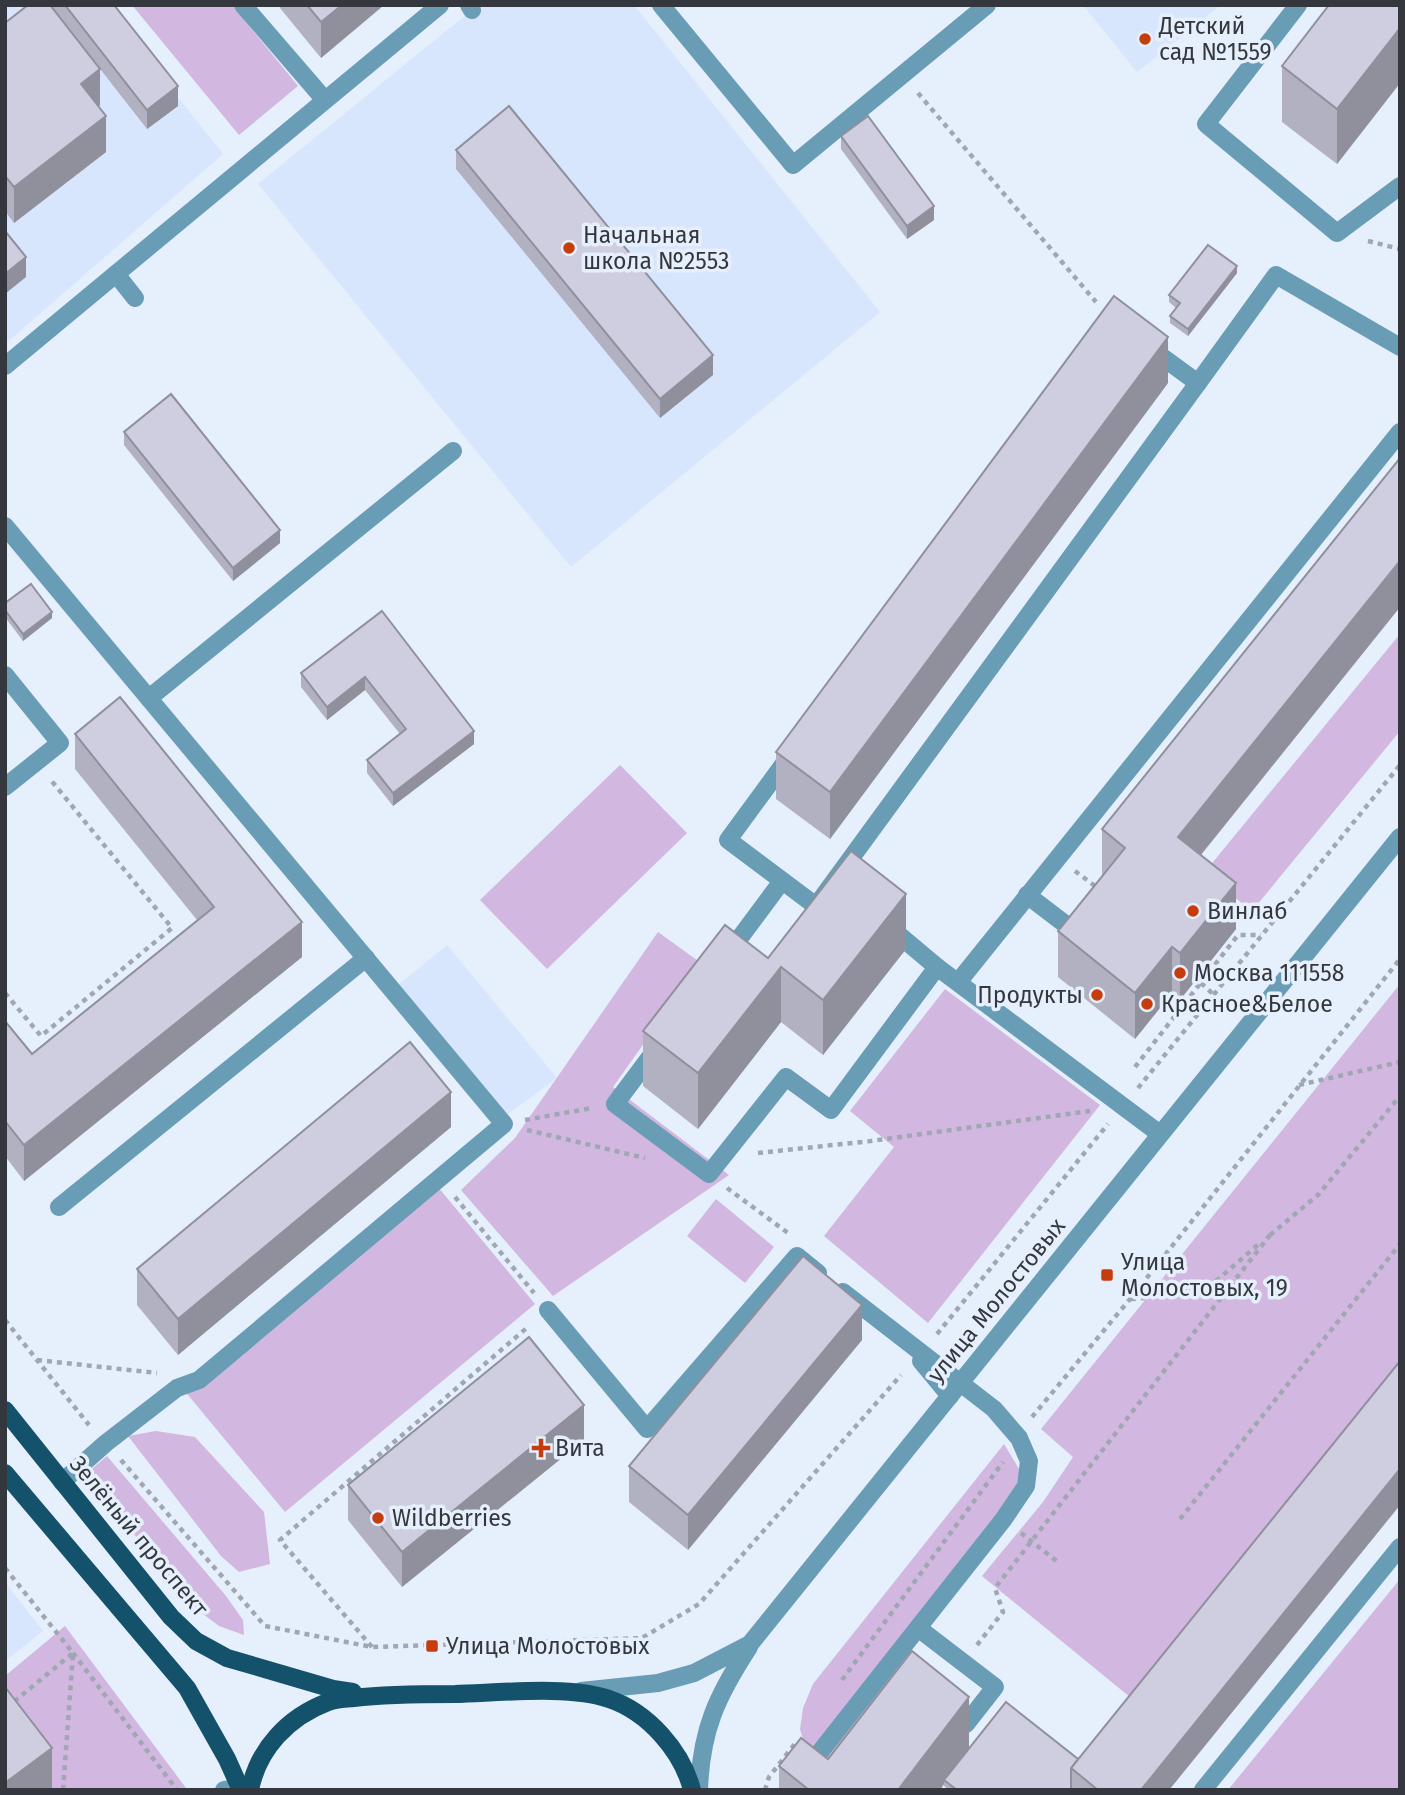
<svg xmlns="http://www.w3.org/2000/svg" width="1405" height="1795" font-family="'Fira Sans',sans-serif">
<rect width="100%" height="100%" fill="#e6effc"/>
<g fill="#d7e6fd">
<polygon points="5,5 104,5 223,154 5,344"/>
<polygon points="478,5 634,5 880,312 571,567 258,184"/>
<polygon points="1083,5 1221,5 1137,72"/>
<polygon points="447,945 557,1078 500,1120 392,990"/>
<polygon points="5,1582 43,1631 5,1661"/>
</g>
<g fill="#d2b7e0">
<polygon points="132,5 232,5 298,86 239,135"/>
<polygon points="1400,634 1400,731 1252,911 1204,873"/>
<polygon points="620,765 687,833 547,969 480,900"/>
<polygon points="658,932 701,963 613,1087 729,1175 553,1296 461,1190 515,1138"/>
<polygon points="1400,984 1400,1370 1136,1702 982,1576 1043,1502 1073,1457 1041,1429"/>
<polygon points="945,989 1100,1105 928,1323 824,1236 894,1147 850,1111"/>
<polygon points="433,1181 535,1304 285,1512 183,1389"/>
<polygon points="716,1199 774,1247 745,1283 687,1236"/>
<polygon points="156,1431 195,1437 264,1512 270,1564 239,1572 221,1556 128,1436"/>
<polygon points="1004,1444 1022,1474 1000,1515 883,1664 906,1683 818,1790 800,1729 803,1708 813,1684"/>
<polygon points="107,1456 226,1596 243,1620 244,1635 219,1626 191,1605 86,1474"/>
<polygon points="1400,1579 1400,1790 1228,1790"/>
<polygon points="65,1626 186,1788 186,1790 5,1790 5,1676"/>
</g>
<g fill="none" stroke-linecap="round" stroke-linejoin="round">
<g stroke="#a0a7b2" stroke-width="4.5" stroke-dasharray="5 5" stroke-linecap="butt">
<polyline points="918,93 1096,302"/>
<polyline points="1368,241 1400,249"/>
<polyline points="1075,871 1099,889"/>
<polyline points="1201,983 1213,994"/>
<polyline points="5,993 41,1036 172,928 50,779"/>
<polyline points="1135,1067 1238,935 1261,935"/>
<polyline points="1299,1085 1400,1062"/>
<polyline points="1138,1088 1400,765"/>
<polyline points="525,1120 592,1108"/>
<polyline points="527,1130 645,1158"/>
<polyline points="758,1153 871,1141 1090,1111"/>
<polyline points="727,1188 788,1233"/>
<polyline points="455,1197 534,1293"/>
<polyline points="1270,1235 1318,1195 1400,1096"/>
<polyline points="1131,1299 1201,1294 1260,1243"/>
<polyline points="5,1320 89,1425"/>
<polyline points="937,1334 1108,1124"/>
<polyline points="37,1360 157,1373"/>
<polyline points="1032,1417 1130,1299 1400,959"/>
<polyline points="121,1460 265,1626 372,1647 642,1638 699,1604 901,1375"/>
<polyline points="1180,1519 1400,1244"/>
<polyline points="1021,1533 1059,1563"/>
<polyline points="5,1568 73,1653 5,1709"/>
<polyline points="977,1645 1003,1612 995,1588 1270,1235"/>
<polyline points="372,1647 280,1540 529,1326"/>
<polyline points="73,1653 177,1790"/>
<polyline points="842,1680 1003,1462"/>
<polyline points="63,1790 73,1654"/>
<polyline points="765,1790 769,1777 797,1741"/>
</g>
<g stroke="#699cb5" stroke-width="18">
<polyline points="243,5 324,99"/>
<polyline points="469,5 472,10"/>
<polyline points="661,5 793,165 987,5"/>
<polyline points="1298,5 1206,124 1337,233 1400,186"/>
<polyline points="116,274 135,298"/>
<polygon points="1110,319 1198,383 816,906 728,840"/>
<polyline points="5,366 440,5"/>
<polyline points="1198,383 1276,275 1400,347"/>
<polyline points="5,526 504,1124 199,1380 177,1388 106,1443 62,1482"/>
<polyline points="5,675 60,743 5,787"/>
<polyline points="149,698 453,451"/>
<polyline points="1027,895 1082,937"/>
<polyline points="887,925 937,967 1160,1134"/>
<polyline points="727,955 782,881"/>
<polyline points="959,981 1400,432"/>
<polyline points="657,1048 615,1104 709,1174 786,1077 831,1110 937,967"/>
<polyline points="59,1207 366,958"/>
<polyline points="548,1310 647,1429 797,1256 818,1273"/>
<polyline points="921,1361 950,1396"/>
<polyline points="918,1628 995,1687 966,1724"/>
<polyline points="581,1691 658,1683 694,1673 750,1644 1400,837"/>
<polyline points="820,1752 1003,1520 1026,1486 1029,1461 1019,1438 994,1409 843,1292"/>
<polyline points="224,1790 240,1787"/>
<path d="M699,1790C701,1730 717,1696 749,1647"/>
<polyline points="1203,1790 1400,1547"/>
</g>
<g stroke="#14526c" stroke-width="18">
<polyline points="5,1410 171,1617 196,1641 227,1658 333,1689 353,1692"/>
<polyline points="5,1473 187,1688 227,1759 241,1790"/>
<path d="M250,1790C258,1749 288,1717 328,1702C336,1699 345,1699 354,1698C387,1694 421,1694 455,1694C497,1693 571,1685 609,1699C648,1712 682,1751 692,1790"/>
</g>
</g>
<g fill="#b1b1c1">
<polygon points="28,5 114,5 178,106 147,129 90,56 100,105 98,106 106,152 14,223 5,211 5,23"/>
<polygon points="280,5 384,5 321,58 280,8"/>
<polygon points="1400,5 1400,83 1337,164 1282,122 1282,66"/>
<polygon points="841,136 934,220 907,239 841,149"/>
<polygon points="456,150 713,375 660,418 456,169"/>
<polygon points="1237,273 1188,336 1170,323 1170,316 1176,308 1169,302 1169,295"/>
<polygon points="1168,383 830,839 776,799 776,752"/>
<polygon points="124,432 280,543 233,581 124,445"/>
<polygon points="1400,458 1400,607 1201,855 1236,929 1180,1000 1172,993 1135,1039 1058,977 1058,931 1102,876 1102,829"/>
<polygon points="5,603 52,618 23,641 5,617"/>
<polygon points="382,611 474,744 393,806 367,773 367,760 400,734 365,690 327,720 301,687 301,673"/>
<polygon points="75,734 302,957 24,1181 5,1156 5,1021 32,1054 197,920 75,769"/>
<polygon points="906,949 823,1055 781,1022 698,1129 643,1086 643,1031 768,958"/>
<polygon points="451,1127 178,1355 137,1305 137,1269"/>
<polygon points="862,1340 688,1550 629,1502 629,1466"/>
<polygon points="1400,1361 1400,1505 1169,1790 949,1790 944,1786 944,1784 940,1790 779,1790 779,1766 828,1759 969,1748 1078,1759"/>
<polygon points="584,1440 402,1587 348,1520 348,1485"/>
</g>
<g fill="#90909d">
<polygon points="342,5 384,5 321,58 321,22"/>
<polygon points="1400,28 1400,83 1337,164 1337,109"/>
<polygon points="100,69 100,105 81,119 81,84"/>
<polygon points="178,86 178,106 147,129 147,110"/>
<polygon points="106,116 106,152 14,223 14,187"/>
<polygon points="934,206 934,220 907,239 907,226"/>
<polygon points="26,257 26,277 5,294 5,274"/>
<polygon points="1237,266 1237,273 1188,336 1188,329"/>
<polygon points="1168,337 1168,383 830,839 830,792"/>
<polygon points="713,355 713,375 660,418 660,399"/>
<polygon points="280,530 280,543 233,581 233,568"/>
<polygon points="1400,561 1400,607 1178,883 1178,837"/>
<polygon points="52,612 52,618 23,641 23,634"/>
<polygon points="365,677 365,690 327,720 327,707"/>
<polygon points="474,731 474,744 393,806 393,793"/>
<polygon points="1236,883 1236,929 1180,1000 1180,953"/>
<polygon points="906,894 906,949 823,1055 823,1000"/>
<polygon points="302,922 302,957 24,1181 24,1145"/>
<polygon points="1172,947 1172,993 1135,1039 1135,993"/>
<polygon points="781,967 781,1022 698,1129 698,1073"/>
<polygon points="451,1092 451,1127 178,1355 178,1319"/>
<polygon points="862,1305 862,1340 688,1550 688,1515"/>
<polygon points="584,1405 584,1440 402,1587 402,1552"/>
<polygon points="1400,1469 1400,1505 1169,1790 1141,1790"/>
<polygon points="969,1697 969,1752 944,1780 944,1784 940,1790 898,1790"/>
<polygon points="52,1748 52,1790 5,1790 5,1783"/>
</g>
<g fill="#cecee0" stroke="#90909d" stroke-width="2">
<polygon points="28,5 50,5 100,69 81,84 106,116 14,187 5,176 5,23"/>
<polygon points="65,5 114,5 178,86 147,110"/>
<polygon points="307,5 342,5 321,22"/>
<polygon points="1329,5 1400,5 1400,28 1337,109 1282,66"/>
<polygon points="509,106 713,355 660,399 456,150"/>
<polygon points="868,116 934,206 907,226 841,136"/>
<polygon points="5,231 26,257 5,274"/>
<polygon points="1208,245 1237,266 1188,329 1170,316 1180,303 1169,295"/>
<polygon points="1114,296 1168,337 830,792 776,752"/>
<polygon points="171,394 280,530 233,568 124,432"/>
<polygon points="1400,458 1400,561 1178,837 1236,883 1180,953 1172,947 1135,993 1058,931 1125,848 1102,829"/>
<polygon points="31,584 52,612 23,634 5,610 5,603"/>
<polygon points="382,611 474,731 393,793 367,760 406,729 365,677 327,707 301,673"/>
<polygon points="120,697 302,922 24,1145 5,1121 5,1021 32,1054 214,907 75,734"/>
<polygon points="851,851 906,894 823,1000 781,967 698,1073 643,1031 725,925 768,958"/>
<polygon points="410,1042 451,1092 178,1319 137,1269"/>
<polygon points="803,1256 862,1305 688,1515 629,1466"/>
<polygon points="529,1337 584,1405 402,1552 348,1485"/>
<polygon points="1400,1361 1400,1469 1141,1790 1098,1790 1071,1768"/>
<polygon points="912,1651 969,1697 898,1790 809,1790 779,1766 801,1738 828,1759"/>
<polygon points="5,1687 52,1748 5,1783"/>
<polygon points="1006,1702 1078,1759 1071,1768 1071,1790 957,1790 944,1780"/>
</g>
<g fill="#c53d0d" stroke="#e6effc" stroke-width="2.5">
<circle cx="1145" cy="39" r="7"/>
<circle cx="569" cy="248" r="7"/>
<circle cx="1193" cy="911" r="7"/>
<circle cx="1180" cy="973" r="7"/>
<circle cx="1097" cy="995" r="7"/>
<circle cx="1147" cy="1004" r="7"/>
<rect x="1100" y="1268" width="14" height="14" rx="3.5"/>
<path d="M537.5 1437.5h7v7h7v7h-7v7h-7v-7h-7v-7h7z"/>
<circle cx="378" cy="1518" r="7"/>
<rect x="425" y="1639" width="14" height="14" rx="3.5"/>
</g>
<g text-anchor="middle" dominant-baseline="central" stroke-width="7" stroke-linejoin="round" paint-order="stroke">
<g font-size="23" fill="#34383e" stroke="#e6effc" text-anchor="start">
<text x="1159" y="26">Детский<tspan x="1159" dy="26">сад №1559</tspan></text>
<text x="583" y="235">Начальная<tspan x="583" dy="26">школа №2553</tspan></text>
<text x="1207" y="911">Винлаб</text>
<text x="1194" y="973">Москва 111558</text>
<text x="1083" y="995" text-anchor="end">Продукты</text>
<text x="1161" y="1004">Красное&amp;Белое</text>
<text x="1121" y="1262">Улица<tspan x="1121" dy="26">Молостовых, 19</tspan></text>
<text x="555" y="1448">Вита</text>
<text x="392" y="1518">Wildberries</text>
<text x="446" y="1646">Улица Молостовых</text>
</g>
<g font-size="23" fill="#34383e" stroke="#e6effc">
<text transform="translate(996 1300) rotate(-51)">улица Молостовых</text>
<text transform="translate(139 1536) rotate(50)">Зелёный проспект</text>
</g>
</g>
<rect width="1405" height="1795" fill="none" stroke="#34383e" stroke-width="14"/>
</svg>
